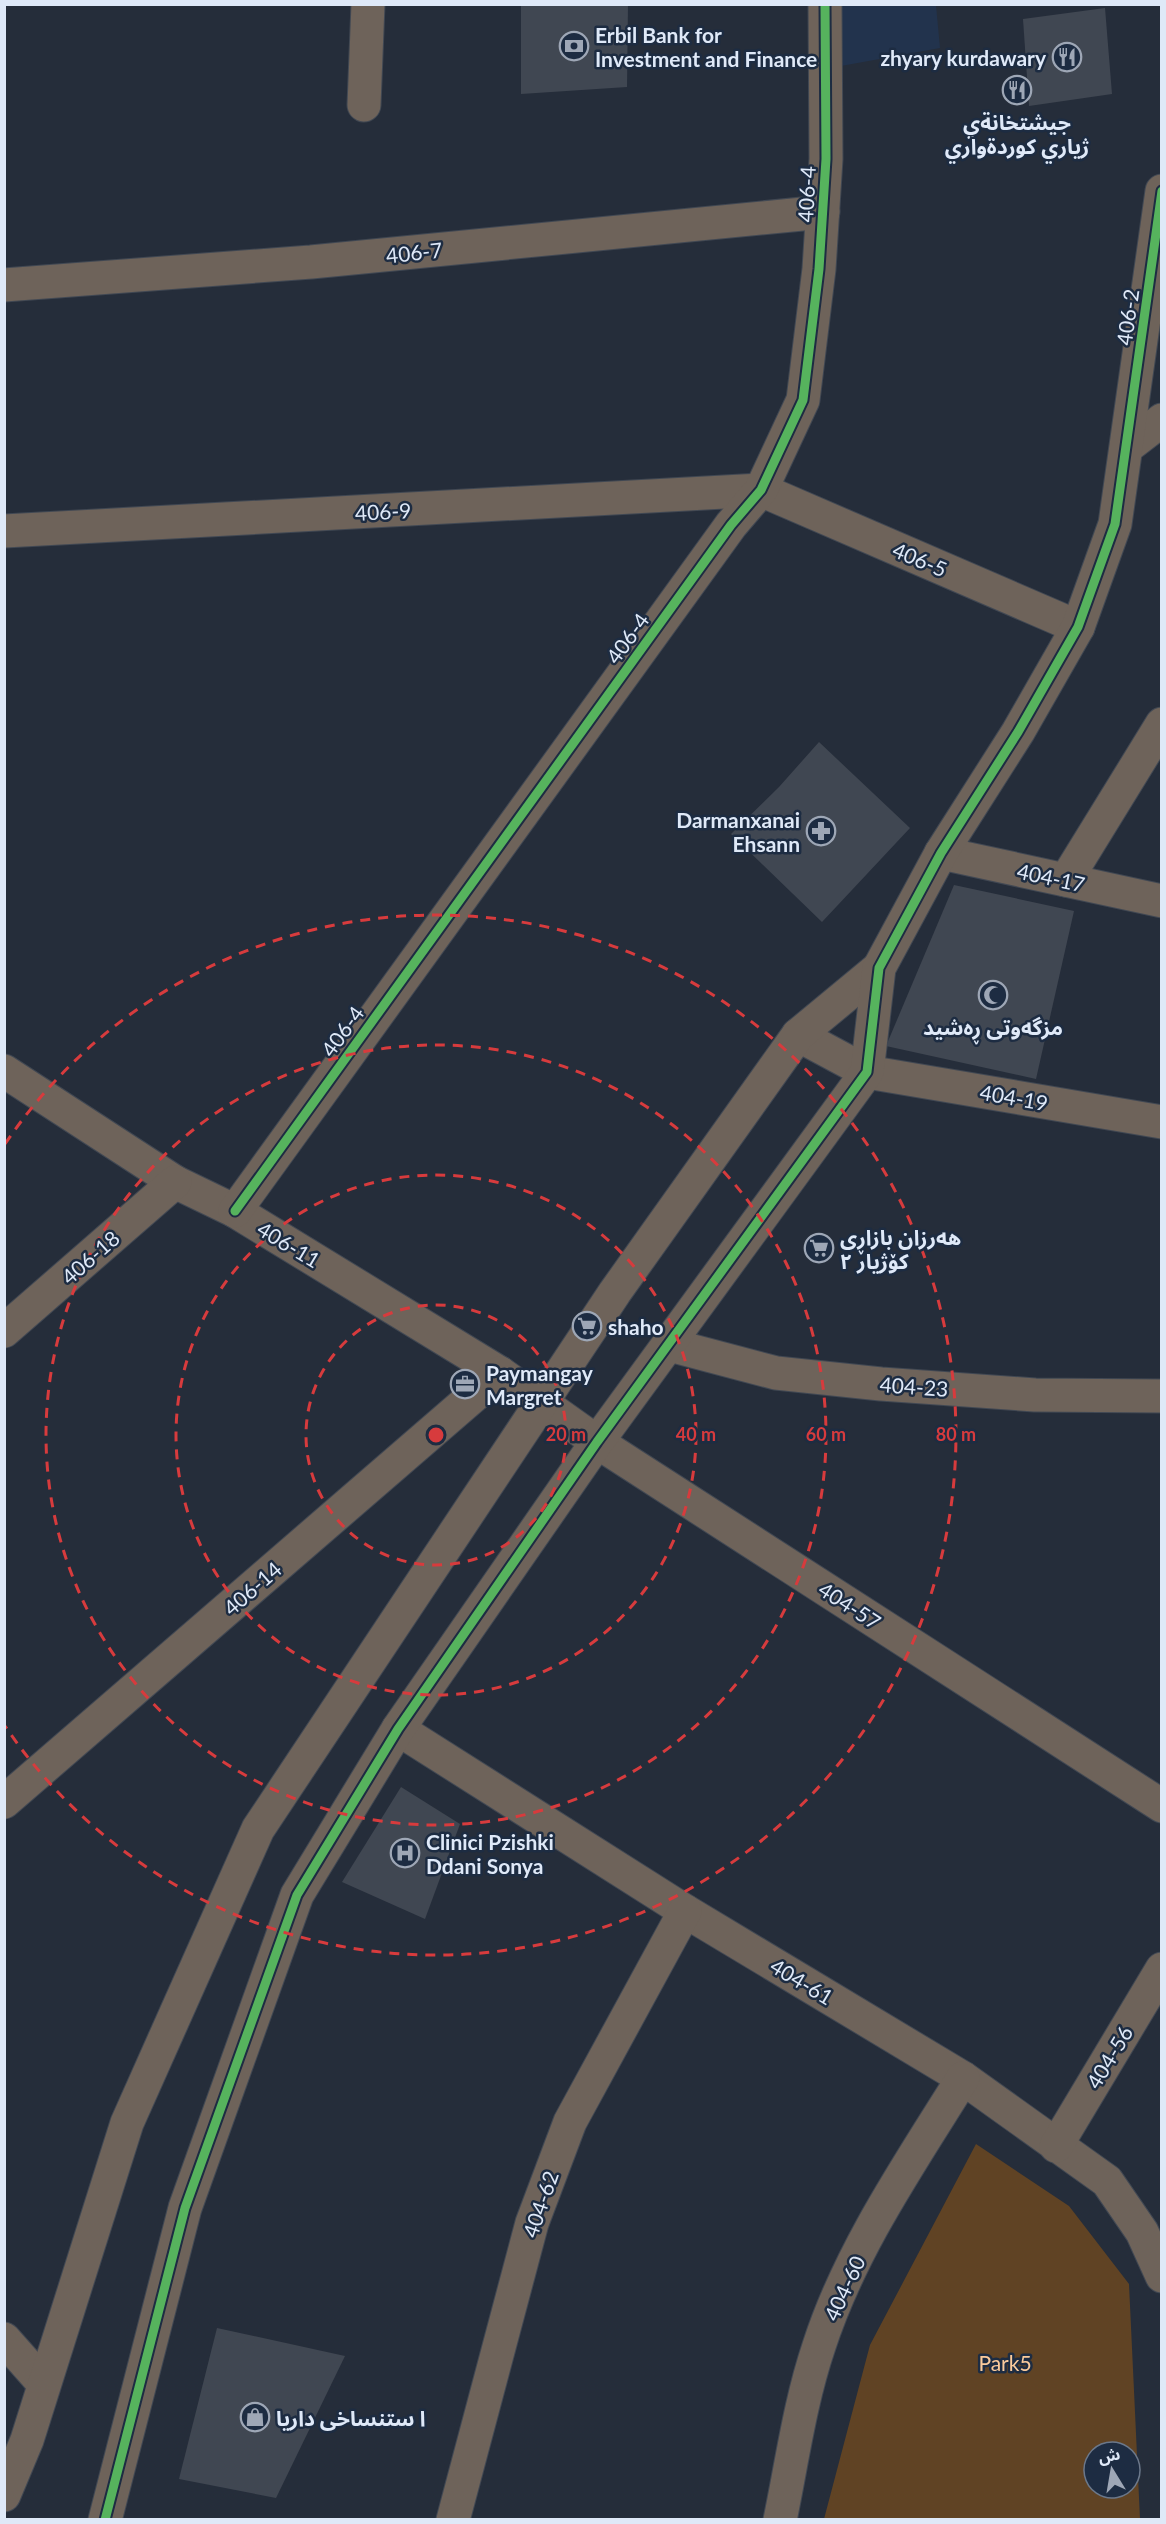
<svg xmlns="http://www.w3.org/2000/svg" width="1166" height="2524" font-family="Lato,'Noto Sans Arabic',sans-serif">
<rect width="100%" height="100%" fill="#252d3a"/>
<polygon fill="#22334d" points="831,5 936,5 940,48 830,68"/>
<path fill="#604324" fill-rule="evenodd" d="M976,2144L1069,2206L1129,2284L1140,2519H824L870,2345ZM1094,2452H1130V2488H1094Z"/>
<g fill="#404752">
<polygon points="521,4 628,4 627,87 521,94"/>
<polygon points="1105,8 1112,94 1029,106 1023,19"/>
<polygon points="819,742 910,828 822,922 731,834 779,787"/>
<polygon points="954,885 1074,911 1036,1079 886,1046"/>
<polygon points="401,1787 460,1824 425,1919 342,1882"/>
<polygon points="217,2328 345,2356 276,2498 179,2479"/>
</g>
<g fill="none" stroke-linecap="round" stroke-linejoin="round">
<g stroke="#414853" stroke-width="35">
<g id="minor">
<polyline points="364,105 368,4"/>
<polyline points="4,285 311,262 823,212"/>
<polyline points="1127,447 1162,420"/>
<polyline points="4,531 761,490 1078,627"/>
<polyline points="941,853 1162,901"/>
<polyline points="1066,880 1162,724"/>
<polyline points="798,1035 867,1072 1162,1122"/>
<polyline points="4,1071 175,1182 235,1211 500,1373 597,1442 1162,1806"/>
<polyline points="235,1211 731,525 761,490 803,400 819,269 826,159 825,4"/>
<polyline points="4,1331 175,1182"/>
<polyline points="670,1345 776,1373 881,1384 1035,1395 1162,1396"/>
<polyline points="398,1729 685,1911 963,2078 1107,2181 1142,2232 1162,2276"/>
<polyline points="4,1802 500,1373"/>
<polyline points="1056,2146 1162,1969"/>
<polyline points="4,2339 44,2384"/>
<polyline points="4,2495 27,2440 127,2123 258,1829 615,1292 798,1035 879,968"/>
<polyline points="105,2520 185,2208 297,1895 398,1729 597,1442 867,1072 879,968 941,853 1018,732 1078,627 1115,524 1162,191"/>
<polyline points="453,2520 532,2223 570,2122 685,1911"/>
<path d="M780,2520C792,2462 800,2402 819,2346C850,2250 910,2163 963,2078"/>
</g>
</g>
<use href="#minor" stroke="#6e635a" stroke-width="33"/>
<g stroke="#1d2c42" stroke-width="13">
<g id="cycleway">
<polyline points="235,1211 731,525 761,490 803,400 819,269 826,159 825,4"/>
<polyline points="105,2520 185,2208 297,1895 398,1729 597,1442 867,1072 879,968 941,853 1018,732 1078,627 1115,524 1162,191"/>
</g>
</g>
<use href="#cycleway" stroke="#56b35d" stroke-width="9"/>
</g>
<g fill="none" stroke="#d73b3d" stroke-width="3" stroke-dasharray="10 8">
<circle cx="436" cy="1435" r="130"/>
<circle cx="436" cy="1435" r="260"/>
<circle cx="436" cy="1435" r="390"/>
<path d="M5 1144A520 520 0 1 1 5 1726"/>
</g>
<defs>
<g id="bank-ring" transform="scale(1.5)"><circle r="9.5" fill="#1d2c42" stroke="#9ea7b6" stroke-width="1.5"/><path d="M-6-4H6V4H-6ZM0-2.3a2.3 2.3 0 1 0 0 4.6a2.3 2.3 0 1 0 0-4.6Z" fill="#9ea7b6"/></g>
<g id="restaurant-ring" transform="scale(1.5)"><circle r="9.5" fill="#1d2c42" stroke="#9ea7b6" stroke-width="1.5"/><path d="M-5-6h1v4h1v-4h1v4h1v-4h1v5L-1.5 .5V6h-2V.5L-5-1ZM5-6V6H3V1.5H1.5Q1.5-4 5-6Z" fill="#9ea7b6"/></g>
<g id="pharmacy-ring" transform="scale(1.5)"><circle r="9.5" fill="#1d2c42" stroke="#9ea7b6" stroke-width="1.5"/><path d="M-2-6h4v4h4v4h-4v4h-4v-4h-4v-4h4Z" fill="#9ea7b6"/></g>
<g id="mosque-ring" transform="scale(1.5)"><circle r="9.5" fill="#1d2c42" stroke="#9ea7b6" stroke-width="1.5"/><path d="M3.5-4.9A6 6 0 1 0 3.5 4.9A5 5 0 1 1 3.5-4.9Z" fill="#9ea7b6"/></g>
<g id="supermarket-ring" transform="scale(1.5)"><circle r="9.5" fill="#1d2c42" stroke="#9ea7b6" stroke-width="1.5"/><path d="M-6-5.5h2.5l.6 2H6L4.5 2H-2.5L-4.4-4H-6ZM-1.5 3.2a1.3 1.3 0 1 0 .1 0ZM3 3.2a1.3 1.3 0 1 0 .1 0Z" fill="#9ea7b6"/></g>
<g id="office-ring" transform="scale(1.5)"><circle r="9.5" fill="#1d2c42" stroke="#9ea7b6" stroke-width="1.5"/><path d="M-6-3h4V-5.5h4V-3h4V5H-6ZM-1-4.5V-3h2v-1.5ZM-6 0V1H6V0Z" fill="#9ea7b6"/></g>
<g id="hospital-ring" transform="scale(1.5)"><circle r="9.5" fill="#1d2c42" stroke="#9ea7b6" stroke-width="1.5"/><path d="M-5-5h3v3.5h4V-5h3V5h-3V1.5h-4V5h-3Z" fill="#9ea7b6"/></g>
<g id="shop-ring" transform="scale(1.5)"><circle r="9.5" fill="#1d2c42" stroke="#9ea7b6" stroke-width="1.5"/><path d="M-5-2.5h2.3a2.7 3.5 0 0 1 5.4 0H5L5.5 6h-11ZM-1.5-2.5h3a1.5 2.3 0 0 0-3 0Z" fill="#9ea7b6"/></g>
</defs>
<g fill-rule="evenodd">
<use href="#bank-ring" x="574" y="46"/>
<use href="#restaurant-ring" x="1067" y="57"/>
<use href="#restaurant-ring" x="1017" y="90"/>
<use href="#pharmacy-ring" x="821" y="831"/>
<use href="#mosque-ring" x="993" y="995"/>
<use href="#supermarket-ring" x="819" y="1248"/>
<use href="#supermarket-ring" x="587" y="1326"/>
<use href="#office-ring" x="465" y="1384"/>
<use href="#hospital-ring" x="405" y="1853"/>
<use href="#shop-ring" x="255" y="2417"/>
</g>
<g text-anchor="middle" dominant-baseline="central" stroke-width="5" stroke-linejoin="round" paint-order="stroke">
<g font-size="21" font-weight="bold" fill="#dfe9f8" stroke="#1d2c42" text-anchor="start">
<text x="595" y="34">Erbil Bank for<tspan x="595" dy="24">Investment and Finance</tspan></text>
<text x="1046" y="57" text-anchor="end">zhyary kurdawary</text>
<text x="1017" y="121" text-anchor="middle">جيشتخانةي<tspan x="1017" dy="24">ژياري كوردةواري</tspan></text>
<text x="800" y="819" text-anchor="end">Darmanxanai<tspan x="800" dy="24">Ehsann</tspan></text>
<text x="993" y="1026" text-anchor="middle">مزگەوتی ڕەشید</text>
<text x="840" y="1236">هەرزان بازاڕی<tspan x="840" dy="24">کۆژیار ٢</tspan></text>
<text x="608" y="1326">shaho</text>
<text x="486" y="1372">Paymangay<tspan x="486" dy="24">Margret</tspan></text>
<text x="426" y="1841">Clinici Pzishki<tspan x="426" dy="24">Ddani Sonya</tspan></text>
<text x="276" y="2417">ا ستنساخی داریا</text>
</g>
<g font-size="21" fill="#dfe9f8" stroke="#1d2c42">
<text transform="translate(806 194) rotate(-87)">406-4</text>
<text transform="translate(414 252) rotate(-6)">406-7</text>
<text transform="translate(1127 317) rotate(-82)">406-2</text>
<text transform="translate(383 511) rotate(-3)">406-9</text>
<text transform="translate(920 559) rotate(23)">406-5</text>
<text transform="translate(627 638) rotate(-54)">406-4</text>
<text transform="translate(1051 877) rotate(12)">404-17</text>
<text transform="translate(342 1031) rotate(-54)">406-4</text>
<text transform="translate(1014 1097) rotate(10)">404-19</text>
<text transform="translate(289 1244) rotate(31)">406-11</text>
<text transform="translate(90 1257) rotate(-41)">406-18</text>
<text transform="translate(914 1386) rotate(4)">404-23</text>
<text transform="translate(252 1588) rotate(-41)">406-14</text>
<text transform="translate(850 1605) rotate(33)">404-57</text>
<text transform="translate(802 1981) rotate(31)">404-61</text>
<text transform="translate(1109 2057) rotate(-59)">404-56</text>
<text transform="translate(540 2204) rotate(-71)">404-62</text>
<text transform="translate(844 2288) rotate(-65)">404-60</text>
</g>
<g font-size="21" fill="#fbcb9c" stroke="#1d2c42">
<text x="1005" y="2362">Park5</text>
</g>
</g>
<circle cx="436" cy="1435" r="9" fill="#d73b3d" stroke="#1d2c42" stroke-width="3"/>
<g font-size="18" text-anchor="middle" font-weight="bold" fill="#d73b3d" stroke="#1d2c42" stroke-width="5" stroke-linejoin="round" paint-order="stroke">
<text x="566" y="1441">20 m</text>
<text x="696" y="1441">40 m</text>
<text x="826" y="1441">60 m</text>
<text x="956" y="1441">80 m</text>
</g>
<rect width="1166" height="2524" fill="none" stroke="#dfe9f8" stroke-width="12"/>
<g transform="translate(1112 2470) rotate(349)"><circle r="28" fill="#1d2c42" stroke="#6b788b" stroke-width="1.5"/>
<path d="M0-4.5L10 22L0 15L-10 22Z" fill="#9ea7b6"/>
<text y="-9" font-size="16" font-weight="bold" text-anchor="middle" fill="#dfe9f8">ش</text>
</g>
</svg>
